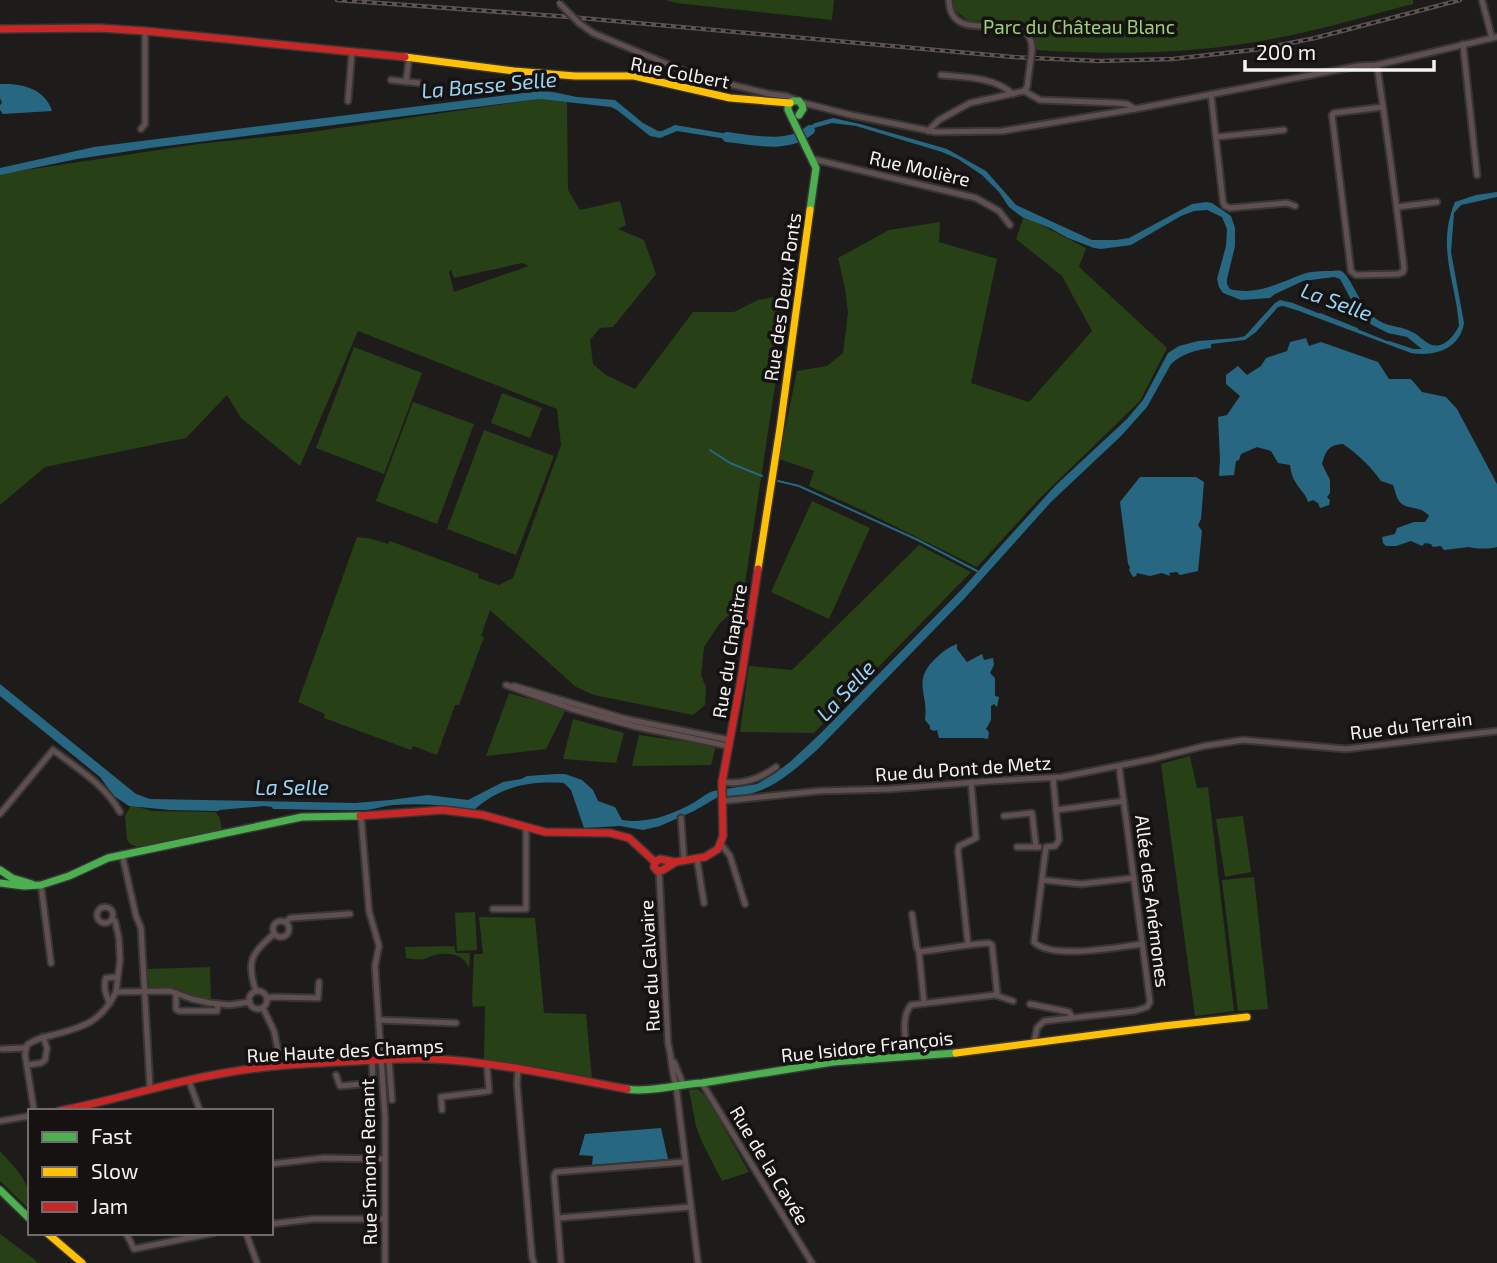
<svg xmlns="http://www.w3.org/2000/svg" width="1497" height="1263" font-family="'Exo 2',sans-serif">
<rect width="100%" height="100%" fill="#1d1c1b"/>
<g fill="#284015" fill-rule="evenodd">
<polygon points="666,0 834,0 832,20 676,3"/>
<path d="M954,0H1413V4C1366,16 1320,30 1272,39C1194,54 1116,55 1037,50L1029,29L1015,20L969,21L954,10Z"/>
<path d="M540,99L567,102L568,190L580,210L620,201L626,225L618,229L644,240L656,274L613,327L600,328L590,340L593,364L606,375L635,389L693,312H734L758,300L789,294L742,603L720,623L704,647L701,675L706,687L705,705L693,715L594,695L576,687L490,610L481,636L484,637L459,705H455L437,755L413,746L411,750L324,718L325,714L298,702L357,537L372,539L388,544L390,541L479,574L478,578L499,585L513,578L561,445L557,409L358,331L300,466L241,418L227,395L186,438L45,467L0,505V174L198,144L304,133ZM522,263L529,266L454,292L449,272L451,270L454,278Z"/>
<polygon points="1024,216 1086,248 1079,267 1167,348 1140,401 1039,499 977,567 864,511 809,486 814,471 779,459 797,371 827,366 843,353 848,313 845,288 838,258 889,230 940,222 939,242 997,259 971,383 1029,402 1092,331 1062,276 1016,239"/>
<polygon points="354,347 422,373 384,474 316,448"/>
<polygon points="502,393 542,408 530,438 491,423"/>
<polygon points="413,402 474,424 437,524 376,501"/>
<polygon points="484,430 554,456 516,555 447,529"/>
<polygon points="812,501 870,528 829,619 771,592"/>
<polygon points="919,545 971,572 814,733 740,732 749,666 792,670"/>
<polygon points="509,693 566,709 546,749 486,756"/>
<polygon points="573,719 624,733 616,763 563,759"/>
<polygon points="639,735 716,746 711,765 632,766"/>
<polygon points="1190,756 1197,788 1208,787 1234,1011 1195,1016 1161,764"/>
<polygon points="131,805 152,811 216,812 220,819 222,830 138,847 130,844 127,840 125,816"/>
<polygon points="1243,816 1251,872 1225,877 1216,819"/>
<polygon points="1254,877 1268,1009 1238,1011 1222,880"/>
<polygon points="475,912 477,950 457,951 455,913"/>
<polygon points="479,917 535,918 544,1013 586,1014 592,1079 549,1069 484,1060 485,1006 473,1007 472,1000 474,954 483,954"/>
<path d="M454,946L456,953H470L469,968C464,954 448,952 435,955C431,956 427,958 424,959C418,960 412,959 406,958L405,947Z"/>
<polygon points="210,967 211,1001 194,997 174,988 152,989 149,986 147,969"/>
<polygon points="698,1089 707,1098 749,1172 722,1181 702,1142 696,1126 689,1090"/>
<path d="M0,1151C17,1171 32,1181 29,1209L0,1181Z"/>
<polygon points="0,1234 39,1263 0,1263"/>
</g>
<g fill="#286781">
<path d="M0,84C21,83 45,88 52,111L3,114L0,110V105L2,103L0,98Z"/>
<polygon points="539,91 553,92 577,97 615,100 643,123 658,131 662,131 675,125 740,136 739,141 677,131 660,138 650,136 617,110 611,107 540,99 150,148 77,159 0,175 0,168 94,147"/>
<path d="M833,118L860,124L947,149L986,171L1016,205L1092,240H1116L1129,238L1192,204L1206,202L1212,203L1231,216L1235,228V246L1227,279V284L1230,289C1258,296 1278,283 1303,274C1312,271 1322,271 1330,271C1332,271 1339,270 1341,271C1349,274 1360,303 1368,311C1383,330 1399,323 1416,334C1423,339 1430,348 1440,345C1448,343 1455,334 1459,326C1456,281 1436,248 1455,202L1476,195L1497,192V197L1461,205L1454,213L1451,252L1464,323C1460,349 1434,357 1411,353L1299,311L1283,306L1278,307L1256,332L1245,340L1211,344V348C1195,350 1182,354 1171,364L1147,407L1121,436L1051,502L964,599L818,749C800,765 781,783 759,791C749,795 737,796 726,798V789L757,784L774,774L790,762L820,734L963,588L1055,486L1127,419L1143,400L1168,353L1179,346L1198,341L1237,338L1245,336L1275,303L1280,300L1293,303L1392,343L1413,349H1422L1407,337L1388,333L1372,325L1364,318L1354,305L1340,279L1334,277L1303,281L1275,294L1270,298L1241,300L1223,293L1219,287L1217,279L1226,246L1227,229L1222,217L1207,210L1194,211L1181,216L1131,245L1101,249L1094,248L1068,238L1050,228L1022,217L1009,207L999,192L982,175L958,159L942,152L856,126L832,123L814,128L804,138L801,132L815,123Z"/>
<path d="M1306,338L1309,346L1321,342L1378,362L1389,379H1411L1422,392L1446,397L1457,409L1497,484V547C1489,549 1476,549 1469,547L1444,550L1441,546L1433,547L1431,544L1425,543L1422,546L1411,541L1396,546H1386L1383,543L1382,537L1395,534L1397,528L1414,522H1425L1429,516C1419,504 1406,511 1399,501C1396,497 1395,490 1393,485L1381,481C1371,467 1358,454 1343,444C1329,445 1326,450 1322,464L1330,480V493L1327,497L1330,500L1329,505L1320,508L1318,503L1313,500L1308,502C1306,494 1300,490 1296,483C1292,477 1291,472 1290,465L1278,463L1271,451L1257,447L1241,454L1239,460L1236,461L1234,475L1219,476L1220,459L1218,417L1227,415L1240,396L1226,384V375L1238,366L1247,375L1261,366L1266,358L1287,351L1290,342Z"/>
<polygon points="1140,477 1196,477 1204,482 1201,519 1198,525 1202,531 1198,571 1180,575 1177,572 1169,573 1170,576 1162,573 1150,576 1137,573 1136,576 1133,577 1129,570 1130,567 1128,564 1120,502"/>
<path d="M957,644V649L967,662L982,654L984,660L993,658L994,665L990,673L995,678V696L999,697L997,707L994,704L991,706V720L986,729L989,732L988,739L982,738H939L937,730L934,731L930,729V726L925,720C929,694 912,682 934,660C942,652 947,648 957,644Z"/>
<path d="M0,684L136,794L150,799L355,803L390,800L428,795L468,800L503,782L521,779L527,776L557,774H565L582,780L593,790L598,801L615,807L622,820C646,824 672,815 693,803C702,798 708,791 718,790V797L694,811L660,826L643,830L620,826L584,828L571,790L564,783C529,781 502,786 475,809H470C445,805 419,803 393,805C384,806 375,809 366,810C335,811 304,809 273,809L272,807L264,806L219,810V811L170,810L129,806L114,796L100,777L0,696Z"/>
<polygon points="661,1128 668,1159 592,1165 593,1156 579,1155 585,1134"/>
</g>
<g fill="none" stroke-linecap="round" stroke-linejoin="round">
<g stroke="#286781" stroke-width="2">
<polyline points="1320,314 1357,329"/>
<polyline points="1389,342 1413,350"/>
<polyline points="710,450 730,463 762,476"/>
<polyline points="778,481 799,486 918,540 977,571"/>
</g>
<path stroke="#286781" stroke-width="10" d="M727,137C753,140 788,149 810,130"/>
<g stroke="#373635" stroke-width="9">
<g id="street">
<path d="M949,0C950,53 1032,0 1032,50"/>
<polyline points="1482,0 1492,38"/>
<polyline points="579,23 593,33 696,76 770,94 786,96 796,100"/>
<polyline points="1463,44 1477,175"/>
<path d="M1377,65C1387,133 1396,200 1404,268L1403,272L1398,274L1356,275L1351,271L1332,115L1334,113L1383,107"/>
<path d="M941,75C965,77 994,77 1013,94"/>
<polyline points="391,80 419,83"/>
<polyline points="406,82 409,58"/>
<polyline points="1024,91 1027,87 1030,65"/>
<polyline points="1211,94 1223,202 1225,206 1230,208 1287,203 1295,206"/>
<polyline points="348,101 352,51"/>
<polyline points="800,102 851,115 936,132 1002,131 1135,109 1358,66 1377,65 1497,37"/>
<polyline points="141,129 145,124 145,31"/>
<polyline points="928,131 939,120 970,103 1024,91 1040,100 1117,103 1127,104 1135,109"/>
<polyline points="1216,137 1284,130"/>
<polyline points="813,159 976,198 999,211 1010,225"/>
<polyline points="1397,207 1437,202"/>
<polyline points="506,685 572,709 633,726 728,746"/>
<polyline points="514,686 626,719 730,740"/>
<path d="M1053,778L1059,840L1055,846L1046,847L1034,942C1052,960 1117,947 1142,944"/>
<path d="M722,782C743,785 760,779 776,767"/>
<polyline points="722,801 819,791 890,789 991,781 1062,777 1152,759 1204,746 1243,740 1346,749 1497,731"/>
<polyline points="1056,810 1124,801"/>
<path d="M0,814L53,750C77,768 105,785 120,812"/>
<polyline points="361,816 369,911 379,946 375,966 385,1117 385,1263"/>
<polyline points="1004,816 1032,813 1036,847"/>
<polyline points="681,818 684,861"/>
<polyline points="721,844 730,856 745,904"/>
<polyline points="1017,847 1039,847"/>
<polyline points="122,854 136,916 141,928 150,1088"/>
<polyline points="697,859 704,903"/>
<path d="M659,871L668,1043C672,1057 671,1072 676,1085L698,1263"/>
<polyline points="1042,880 1081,884 1134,878"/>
<polyline points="41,885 51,963"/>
<circle cx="105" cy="915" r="8"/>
<polyline points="493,909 526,909 526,827"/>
<polyline points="912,914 917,948 919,952"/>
<polyline points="112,919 115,921 119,939 120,960 116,992"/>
<circle cx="281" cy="929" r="8"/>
<polyline points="286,922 290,918 350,914"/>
<path d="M256,991C246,962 251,953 274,934"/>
<circle cx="258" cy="1000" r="9"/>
<polyline points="176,993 176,1009 179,1011 217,1011 218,1004"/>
<polyline points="995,995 1013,1001"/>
<polyline points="267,998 274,997 318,998 319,982"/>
<path d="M110,1003C106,997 103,986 106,978L117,977"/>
<polyline points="924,1003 919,952 968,945 958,851 959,846 976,838 971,782"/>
<polyline points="1030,1004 1069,1012 1072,1017"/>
<polyline points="263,1008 274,1031 281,1065"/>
<polyline points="379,1020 456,1023"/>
<polyline points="1034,1043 1037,1028 1044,1021 1135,1011 1147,1007 1150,1002 1119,766"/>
<polyline points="2,1049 25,1048"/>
<path d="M908,1057C906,1040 900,1018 911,1005L995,995L997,992L992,945L989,943L968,945"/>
<polyline points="389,1060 392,1100"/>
<polyline points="674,1062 683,1084"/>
<polyline points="27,1065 41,1063 45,1060 47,1048 43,1037"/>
<polyline points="518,1069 517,1084 532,1257 534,1263"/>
<polyline points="336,1075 340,1086 373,1083 372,1061"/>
<polyline points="189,1081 200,1111"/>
<polyline points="702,1083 812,1263"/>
<polyline points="442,1110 441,1097 489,1091 487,1065"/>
<path d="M34,1111L25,1054L27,1045C35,1039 44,1037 53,1035C84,1027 101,1022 116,992L170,991L192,999L210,1003L229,1005L250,1002"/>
<polyline points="0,1121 30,1116"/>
<polyline points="271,1164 324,1158 385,1159"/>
<polyline points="558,1218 691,1207"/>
<polyline points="271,1224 313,1219 385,1219"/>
<polyline points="126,1233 134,1249 213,1233"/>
<polyline points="246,1233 257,1263"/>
<polyline points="561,1263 554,1176 556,1172 685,1162"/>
</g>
</g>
<g stroke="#373635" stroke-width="10">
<g id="fast">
<polyline points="799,115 803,109 802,105 799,101 793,101 788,105 788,110 816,168 810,210"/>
<polyline points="0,870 12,878 32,884"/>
<polyline points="0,883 24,886 41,885 69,876 108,858 302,817 360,816"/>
<path d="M627,1089C646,1093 680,1084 702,1083L833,1062L956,1053"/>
<polyline points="0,1190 30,1219"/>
</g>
</g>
<g stroke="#373635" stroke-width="10">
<g id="slow">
<polyline points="405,57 514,71 575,76 634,76 730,98 790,103"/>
<polyline points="758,569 780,428 810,210"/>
<polyline points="956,1053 1163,1026 1247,1017"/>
<polyline points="47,1233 82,1263"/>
</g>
</g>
<g stroke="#373635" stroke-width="10">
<g id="jam">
<polyline points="0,29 99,28 145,31 405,57"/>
<polyline points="360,816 443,810 483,815 545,832 610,833 629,838 655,862 654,867 657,871 663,870 674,863"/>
<polyline points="655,862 660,859 675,862 705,857 718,849 723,836 722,782 742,674 758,569"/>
<path d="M59,1111C117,1100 172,1081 230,1072C273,1065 315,1063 357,1061C382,1060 407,1058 432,1059C498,1062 562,1077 627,1089"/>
</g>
</g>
<use href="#street" stroke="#5f504f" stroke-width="5"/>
<use href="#fast" stroke="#4caf50" stroke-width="7"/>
<use href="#slow" stroke="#ffc107" stroke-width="7"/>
<use href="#jam" stroke="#c62828" stroke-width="7"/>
<g stroke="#5b5352" stroke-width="4.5">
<polyline id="rail" points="337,0 570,17 1013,57 1099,61 1173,59 1261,49 1315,38 1460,0"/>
</g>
<use href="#rail" stroke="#151211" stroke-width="2" stroke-dasharray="5" stroke-linecap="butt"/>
<g stroke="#373635" stroke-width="9" stroke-linecap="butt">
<g id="street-bridge">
<polyline points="559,3 579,23"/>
<polyline points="1030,65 1032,50"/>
</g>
</g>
<use href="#street-bridge" stroke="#5f504f" stroke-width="5"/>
</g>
<g text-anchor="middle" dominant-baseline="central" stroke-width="7" stroke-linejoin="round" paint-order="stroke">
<g font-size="19" fill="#9bd278" stroke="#151211">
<text x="1079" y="26">Parc du Château Blanc</text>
</g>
<g font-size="19" fill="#f6f4f3" stroke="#151211">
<text transform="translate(680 72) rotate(11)">Rue Colbert</text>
<text transform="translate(920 168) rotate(13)">Rue Molière</text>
<text transform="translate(782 297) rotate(-82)">Rue des Deux Ponts</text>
<text transform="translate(729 651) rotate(-81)">Rue du Chapitre</text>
<text transform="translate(1411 725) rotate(-7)">Rue du Terrain</text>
<text transform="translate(963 768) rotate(-4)">Rue du Pont de Metz</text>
<text transform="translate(1153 901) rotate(83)">Allée des Anémones</text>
<text transform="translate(649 966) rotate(-93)">Rue du Calvaire</text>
<text transform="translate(867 1046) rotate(-6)">Rue Isidore François</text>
<text transform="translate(345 1050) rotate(-3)">Rue Haute des Champs</text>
<text transform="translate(368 1162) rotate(-91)">Rue Simone Renant</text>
<text transform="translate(770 1165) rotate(59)">Rue de la Cavée</text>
</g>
<g font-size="21" font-style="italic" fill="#96d7f7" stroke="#151211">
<text transform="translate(489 84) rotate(-5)">La Basse Selle</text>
<text transform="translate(1337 301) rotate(20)">La Selle</text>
<text transform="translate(845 690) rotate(-47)">La Selle</text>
<text x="292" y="786">La Selle</text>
</g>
</g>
<rect x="28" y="1109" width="245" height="126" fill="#151211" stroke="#6f6c6b" stroke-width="2"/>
<rect x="42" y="1132" width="35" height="10" fill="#4caf50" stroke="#6f6c6b" stroke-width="2"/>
<text x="91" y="1144" font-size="21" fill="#f6f4f3">Fast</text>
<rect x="42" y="1167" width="35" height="10" fill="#ffc107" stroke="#6f6c6b" stroke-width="2"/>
<text x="91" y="1179" font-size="21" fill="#f6f4f3">Slow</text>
<rect x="42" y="1202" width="35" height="10" fill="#c62828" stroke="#6f6c6b" stroke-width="2"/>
<text x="91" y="1214" font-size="21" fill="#f6f4f3">Jam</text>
<path d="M1245 60v10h189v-10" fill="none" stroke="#f6f4f3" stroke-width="3.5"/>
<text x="1256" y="60" font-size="21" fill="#f6f4f3" stroke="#151211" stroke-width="5" paint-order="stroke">200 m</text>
</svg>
